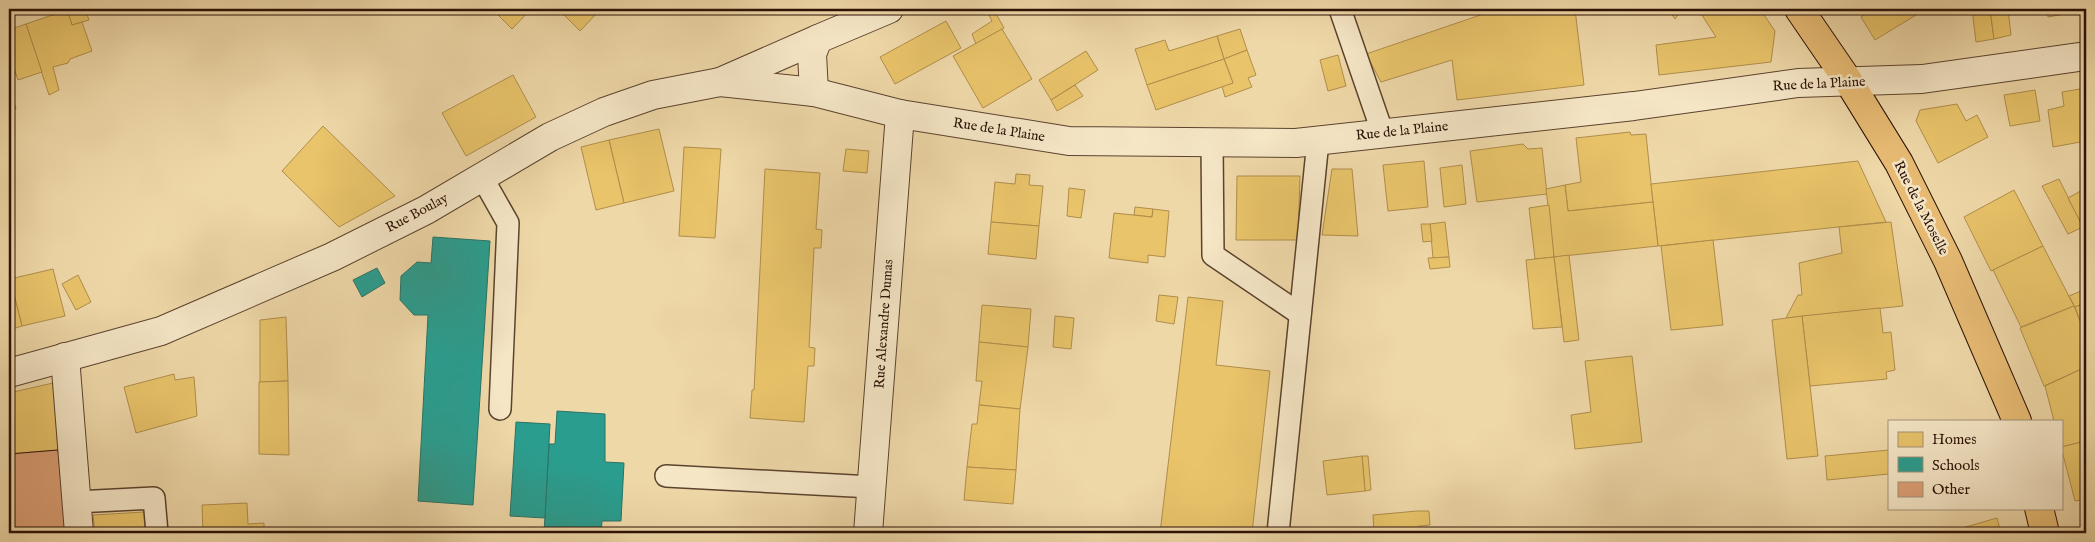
<svg xmlns="http://www.w3.org/2000/svg" width="2095" height="542" font-family="'IM FELL English',serif">
<rect width="100%" height="100%" fill="#efd8a8"/>
<filter id="stains"><feTurbulence type="fractalNoise" baseFrequency=".004" numOctaves="4"/><feColorMatrix values="0 0 0 0 .2 0 0 0 0 .09 0 0 0 0 .02 0 0 0 .5 -.17"/></filter>
<radialGradient id="worn" r=".72"><stop offset=".6" stop-color="#630" stop-opacity="0"/><stop offset="1" stop-color="#630" stop-opacity=".3"/></radialGradient>
<g fill="#e9c46a" stroke="#b08e4c">
<polygon points="72,9 85,9 89,20 72,25 67,10"/>
<polygon points="492,9 531,9 512,29"/>
<polygon points="558,9 601,9 580,31"/>
<polygon points="1498,9 1575,9 1584,85 1457,100 1452,60 1381,82 1366,54"/>
<polygon points="1668,9 1682,9 1675,19"/>
<polygon points="1698,9 1760,9 1775,31 1771,62 1659,75 1656,45 1716,37"/>
<polygon points="1863,9 1919,9 1914,12 1916,15 1875,40 1861,17 1866,14"/>
<polygon points="1972,9 1990,9 1994,39 1976,42"/>
<polygon points="1990,9 2008,9 2011,35 1994,39"/>
<polygon points="2047,9 2086,9 2086,10 2048,17"/>
<polygon points="67,10 72,25 82,22 92,51 70,59 68,63 53,67 59,90 49,95 26,24"/>
<polygon points="995,12 1004,28 976,44 972,34 992,21 989,15"/>
<polygon points="946,21 961,48 895,84 880,57"/>
<polygon points="26,24 42,72 18,80 14,68 9,70 9,30"/>
<polygon points="1002,29 1032,79 983,108 953,56"/>
<polygon points="1240,29 1247,50 1224,59 1217,36"/>
<polygon points="1217,36 1224,59 1147,85 1135,49 1165,40 1169,51"/>
<polygon points="1247,50 1256,75 1248,78 1252,87 1225,97 1222,86 1233,83 1224,59"/>
<polygon points="1086,51 1098,70 1051,100 1039,80"/>
<polygon points="1338,55 1346,86 1328,91 1320,60"/>
<polygon points="1224,59 1233,83 1156,110 1147,85"/>
<polygon points="513,75 536,117 466,156 442,113"/>
<polygon points="9,84 16,109 9,112"/>
<polygon points="1075,85 1083,96 1057,111 1051,100"/>
<polygon points="2086,88 2086,141 2053,147 2048,110 2064,106 2062,92"/>
<polygon points="2035,90 2040,121 2010,126 2004,95"/>
<polygon points="1957,104 1966,121 1977,115 1988,137 1938,163 1916,121 1920,110"/>
<polygon points="323,126 395,196 339,227 282,171"/>
<polygon points="659,129 674,191 624,203 609,140"/>
<polygon points="1630,132 1631,135 1646,134 1653,202 1568,211 1565,185 1581,182 1576,138"/>
<polygon points="609,140 624,203 596,210 581,147"/>
<polygon points="1523,144 1528,149 1542,148 1547,194 1477,202 1470,151"/>
<polygon points="684,147 721,149 715,238 679,236"/>
<polygon points="846,149 869,151 867,173 843,171"/>
<polygon points="1424,161 1428,207 1388,211 1383,165"/>
<polygon points="1858,161 1886,222 1658,246 1651,184"/>
<polygon points="1462,165 1466,204 1444,207 1440,168"/>
<polygon points="765,169 820,173 816,229 822,230 821,248 814,248 809,347 815,348 814,366 808,366 804,422 750,418 752,390 754,390"/>
<polygon points="1332,169 1352,169 1358,236 1322,235"/>
<polygon points="1016,174 1030,175 1029,185 1043,186 1039,226 991,222 995,182 1015,184"/>
<polygon points="1237,176 1300,176 1298,240 1236,240"/>
<polygon points="2059,179 2083,227 2068,234 2042,186"/>
<polygon points="1565,185 1568,211 1653,202 1658,246 1554,257 1546,189"/>
<polygon points="1069,188 1085,190 1081,218 1067,216"/>
<polygon points="2086,188 2086,225 2083,227 2068,198"/>
<polygon points="2014,190 2043,246 1991,271 1964,217"/>
<polygon points="1549,205 1554,257 1535,259 1529,208"/>
<polygon points="1135,207 1153,209 1152,217 1134,215"/>
<polygon points="1153,209 1169,211 1165,257 1148,255 1148,263 1109,258 1114,213 1152,217"/>
<polygon points="991,222 1039,226 1036,259 988,254"/>
<polygon points="1445,222 1449,257 1433,258 1430,224"/>
<polygon points="1891,222 1903,306 1786,318 1798,295 1802,295 1799,263 1842,253 1839,227"/>
<polygon points="1421,224 1430,224 1432,241 1423,242"/>
<polygon points="1713,240 1723,325 1671,330 1661,246"/>
<polygon points="2043,246 2074,306 2021,327 1993,270"/>
<polygon points="1569,255 1579,340 1564,342 1554,257"/>
<polygon points="1449,257 1450,267 1430,269 1428,258"/>
<polygon points="1554,257 1562,327 1533,329 1526,260"/>
<polygon points="53,269 65,316 22,326 10,279"/>
<polygon points="78,275 91,302 76,310 62,284"/>
<polygon points="10,279 22,326 9,330 9,280"/>
<polygon points="2086,289 2086,303 2075,307 2069,296"/>
<polygon points="1159,295 1178,297 1174,324 1156,321"/>
<polygon points="1188,297 1223,301 1216,365 1270,371 1252,533 1160,533"/>
<polygon points="2086,303 2086,321 2081,323 2075,307"/>
<polygon points="982,305 1031,309 1028,347 979,342"/>
<polygon points="2074,306 2086,336 2086,367 2044,386 2020,328"/>
<polygon points="1880,308 1883,333 1891,332 1895,370 1886,372 1887,379 1810,386 1802,316"/>
<polygon points="1055,316 1074,318 1071,349 1053,347"/>
<polygon points="1802,316 1818,456 1787,459 1772,320"/>
<polygon points="286,317 288,381 260,382 260,320"/>
<polygon points="979,342 1028,347 1020,409 979,405 982,381 976,381"/>
<polygon points="1632,356 1642,442 1575,449 1571,415 1591,412 1585,361"/>
<polygon points="2086,367 2086,441 2061,447 2061,421 2054,421 2045,386"/>
<polygon points="174,374 175,380 194,377 197,416 136,433 124,387"/>
<polygon points="288,381 289,455 259,454 259,382"/>
<polygon points="53,383 58,450 9,454 9,393"/>
<polygon points="979,405 1020,409 1016,470 967,467 972,424 977,424"/>
<polygon points="2086,441 2086,499 2075,501 2061,447"/>
<polygon points="1889,450 1889,474 1827,480 1825,456"/>
<polygon points="1362,456 1368,456 1371,490 1365,491"/>
<polygon points="1362,456 1365,491 1327,495 1323,461"/>
<polygon points="967,467 1016,470 1013,504 964,500"/>
<polygon points="247,503 248,524 264,523 264,533 203,533 202,505"/>
<polygon points="1417,511 1429,511 1430,525 1419,526 1420,533 1374,533 1373,515"/>
<polygon points="144,512 146,533 95,533 93,515"/>
<polygon points="1997,518 2001,533 1945,533"/>
</g>
<g fill="#2a9d8f" stroke="#2a7366">
<polygon points="433,237 490,241 473,505 418,501 428,315 414,315 400,300 401,276 417,262 431,263"/>
<polygon points="377,268 385,283 362,297 353,280"/>
<polygon points="557,411 605,414 605,462 624,463 621,521 602,521 601,533 544,533 549,444 555,444"/>
<polygon points="516,422 550,424 545,518 510,516"/>
</g>
<polygon fill="#db9f74" stroke="#2a1106" points="58,450 66,533 9,533 9,454"/>
<g fill="none" stroke-linecap="round" stroke-linejoin="round">
<g stroke="#5b432e" stroke-width="24">
<g id="service">
<polyline points="1340,9 1383,134"/>
<polyline points="1212,142 1213,255 1300,314"/>
<polyline points="482,177 508,223 500,409"/>
<polyline points="666,476 872,487"/>
<polyline points="76,502 154,498 157,533"/>
<polyline points="1278,533 1318,141"/>
</g>
</g>
<g stroke="#5b432e" stroke-width="30">
<g id="minor">
<polyline points="720,82 814,92 900,114 1069,141 1296,143 1634,106 1798,83 1922,79 2086,56"/>
<polyline points="814,92 812,54 818,39 889,9"/>
<polyline points="65,357 79,533"/>
<polyline points="9,373 161,331 332,257 426,210 550,137 604,112 653,95 720,82 818,39"/>
<polyline points="868,533 900,114"/>
</g>
</g>
<g stroke="#2a1106" stroke-width="30">
<g id="primary">
<polyline points="1799,9 1849,82 1899,163 1948,261 2017,421"/>
<polyline points="2039,508 2045,533"/>
</g>
</g>
<use href="#service" stroke="#f5e6c6" stroke-width="21"/>
<use href="#minor" stroke="#f5e6c6" stroke-width="28"/>
<use href="#primary" stroke="#e8bc74" stroke-width="28"/>
</g>
<g text-anchor="middle" dominant-baseline="central" stroke-width="5" stroke-linejoin="round" paint-order="stroke">
<g font-size="14" fill="#2a1106" stroke="#f5e6c6">
<text transform="translate(1819 84) rotate(-3)">Rue de la Plaine</text>
<text transform="translate(999 130) rotate(9)">Rue de la Plaine</text>
<text transform="translate(1402 131) rotate(-6)">Rue de la Plaine</text>
<text transform="translate(1921 208) rotate(63)">Rue de la Moselle</text>
<text transform="translate(417 213) rotate(-28)">Rue Boulay</text>
<text transform="translate(884 324) rotate(-86)">Rue Alexandre Dumas</text>
</g>
</g>
<rect width="2095" height="542" fill="none" stroke="#efd8a8" stroke-width="30"/>
<rect x="10" y="10" width="2075" height="522" fill="none" stroke="#2a1106" stroke-width="2.5"/>
<rect x="15" y="15" width="2065" height="512" fill="none" stroke="#2a1106"/>
<rect x="1888" y="420" width="175" height="90" fill="#f5e6c6" stroke="#a49179"/>
<rect x="1898" y="432" width="25" height="15" fill="#e9c46a" stroke="#a49179"/>
<text x="1932" y="444" font-size="15" fill="#2a1106">Homes</text>
<rect x="1898" y="457" width="25" height="15" fill="#2a9d8f" stroke="#a49179"/>
<text x="1932" y="470" font-size="15" fill="#2a1106">Schools</text>
<rect x="1898" y="482" width="25" height="15" fill="#db9f74" stroke="#a49179"/>
<text x="1932" y="494" font-size="15" fill="#2a1106">Other</text>
<rect width="100%" height="100%" filter="url(#stains)"/>
<rect width="100%" height="100%" fill="url(#worn)"/>
</svg>
